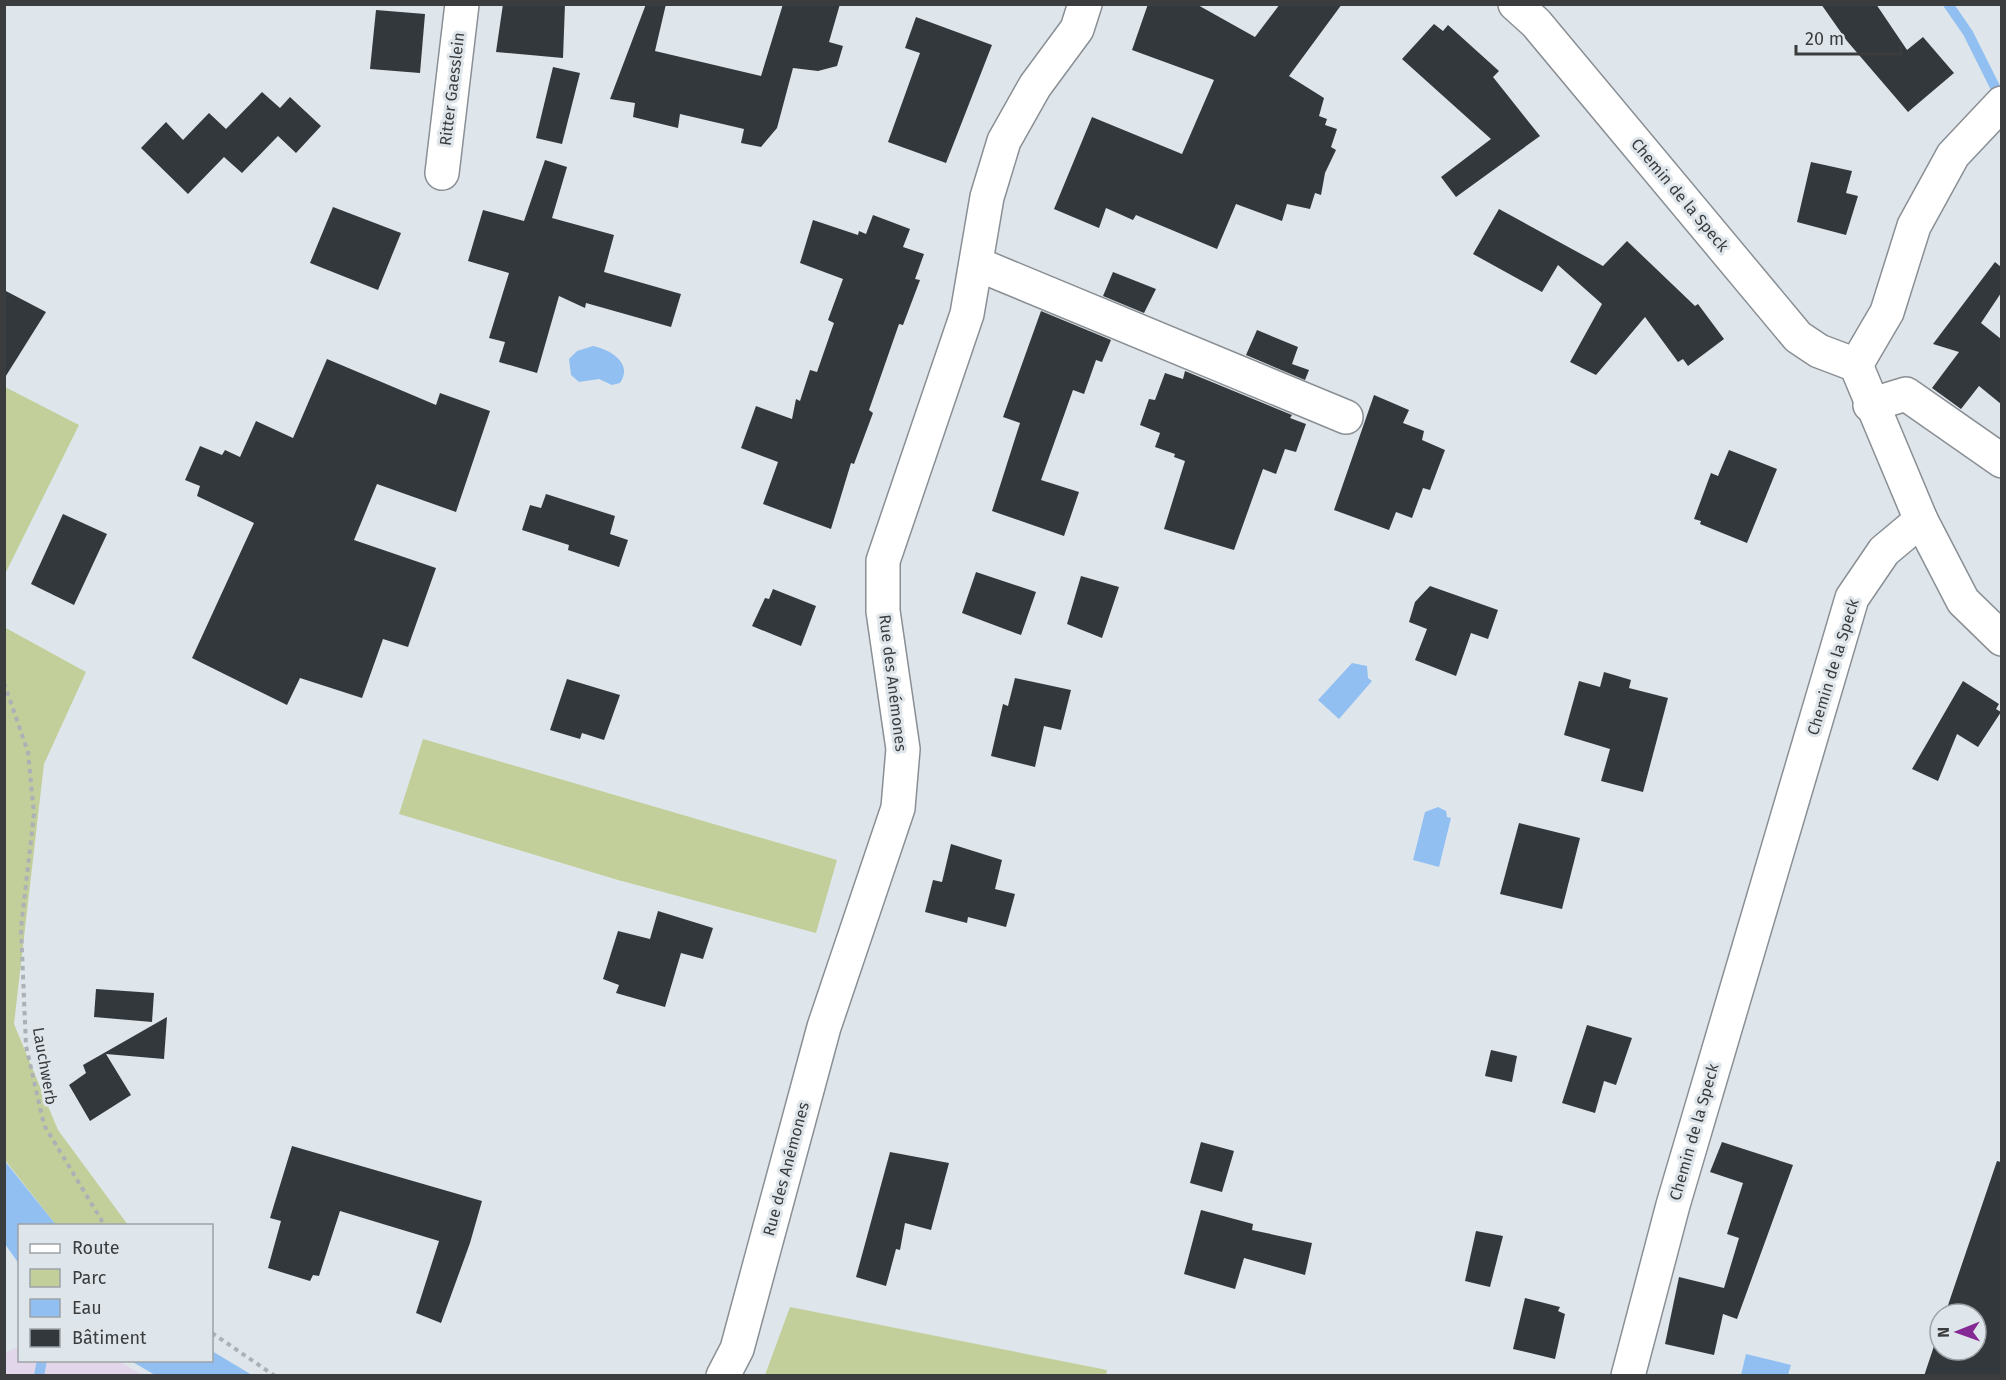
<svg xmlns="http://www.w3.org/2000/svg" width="2006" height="1380" font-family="'Fira Sans',sans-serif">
<rect width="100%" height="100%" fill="#dfe6eb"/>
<polygon fill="#e1d6ea" points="19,1346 20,1360 118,1361 143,1375 5,1375 5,1353"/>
<g fill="#c2cf9a">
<polygon points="5,387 79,425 5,574"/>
<polygon points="4,627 86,672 44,764 14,1024 58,1130 128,1225 56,1225 5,1160"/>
<polygon points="423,739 837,860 816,933 618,880 399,814"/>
<polygon points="790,1307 1107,1370 1106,1375 765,1375"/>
</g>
<g fill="#91bff2">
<path d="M593,346C610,349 634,364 620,383L612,385L599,379L579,382L571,375L569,359L577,351Z"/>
<polygon points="1352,663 1367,666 1368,678 1372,681 1339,719 1318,700"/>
<polygon points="1438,807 1446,811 1447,817 1451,818 1439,867 1413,860 1425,812"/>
<polygon points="4,1160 56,1225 20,1226 19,1264 5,1244"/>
<polygon points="212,1351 252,1375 155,1375 131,1361 212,1360"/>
<polygon points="1746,1354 1791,1365 1788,1375 1741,1375"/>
</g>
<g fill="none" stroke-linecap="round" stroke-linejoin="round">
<g stroke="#91bff2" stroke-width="10">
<polyline points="1948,4 1968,33 1995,87"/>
<polyline points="39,1376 42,1360"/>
</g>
</g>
<g fill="#33383d">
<polygon points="503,4 565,4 563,58 496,52"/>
<polygon points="646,4 666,4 655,51 761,76 783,4 840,4 829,42 843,46 837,66 818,71 793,68 777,128 761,147 741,143 744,129 680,114 678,128 633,117 635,103 610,99"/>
<polygon points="1148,4 1196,4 1255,37 1280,4 1342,4 1289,76 1324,98 1319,116 1327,119 1325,125 1337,129 1331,147 1336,150 1325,173 1321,195 1315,193 1310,209 1287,204 1282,221 1236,204 1217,249 1136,215 1133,220 1106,208 1099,228 1054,209 1092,117 1182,154 1214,80 1132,50"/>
<polygon points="1821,4 1876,4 1907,50 1923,37 1954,73 1908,112 1847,41"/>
<polygon points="376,10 425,14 420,73 370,69"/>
<polygon points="916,17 992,45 946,163 888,142 920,53 905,48"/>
<polygon points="1434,24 1443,31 1448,25 1499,71 1493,77 1540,136 1456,197 1441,177 1491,139 1402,59"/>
<polygon points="553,67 580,73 562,144 536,138"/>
<polygon points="262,92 280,108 290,97 321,126 296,153 278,136 242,173 224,157 188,194 141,148 166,122 183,140 209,113 226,129"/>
<polygon points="545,160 567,167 552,218 614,235 604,272 681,294 671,327 586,303 585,308 559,296 537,373 499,362 505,342 489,338 509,273 468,261 483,210 524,221"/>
<polygon points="1811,162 1852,171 1846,193 1858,196 1846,235 1797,222"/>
<polygon points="333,207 401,233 378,290 310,263"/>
<polygon points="1499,209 1603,266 1627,241 1695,306 1698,304 1724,339 1688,366 1683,359 1678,362 1645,317 1596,375 1570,362 1602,304 1558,265 1542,292 1473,254"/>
<polygon points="873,215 910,229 903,247 924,254 915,279 920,280 903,325 899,324 869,410 873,413 854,464 851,463 831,529 763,504 778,462 741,448 756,406 792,419 796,399 800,401 810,370 817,372 834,323 828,320 843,279 800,263 813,220 858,235 859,231 866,234"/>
<polygon points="1995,262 2001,267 2001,293 1981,323 2001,339 2001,404 1979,386 1961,409 1932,388 1959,352 1933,344"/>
<polygon points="1113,272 1156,289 1144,313 1103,296"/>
<polygon points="4,290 46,312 4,379"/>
<polygon points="1041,311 1111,340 1102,362 1096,360 1084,394 1073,390 1041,480 1079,492 1064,536 992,511 1020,423 1003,417"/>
<polygon points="1257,330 1298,347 1292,364 1309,370 1305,380 1246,355"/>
<polygon points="327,359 436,405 440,393 490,411 456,512 377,484 354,540 436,568 408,647 383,639 362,698 300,678 287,705 192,658 254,523 197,496 200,486 185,480 200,446 222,455 225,450 240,457 256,421 293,438"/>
<polygon points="1185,371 1292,415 1290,418 1306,424 1296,452 1285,449 1276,474 1263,469 1234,550 1164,529 1185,461 1174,457 1175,454 1155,447 1160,433 1140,425 1149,399 1155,400 1165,373 1183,379"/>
<polygon points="1374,395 1409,410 1403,423 1424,431 1422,440 1445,450 1430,490 1423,488 1412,518 1396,512 1389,530 1334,510"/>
<polygon points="1729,450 1777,469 1747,543 1700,524 1701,521 1694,519 1711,473 1718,476"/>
<polygon points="546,494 615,516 610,534 628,540 619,567 568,550 569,545 522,530 530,505 541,508"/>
<polygon points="63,514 107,534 74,605 31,584"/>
<polygon points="976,572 1036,592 1021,635 962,613"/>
<polygon points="1081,576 1119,587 1102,638 1067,624"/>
<polygon points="1430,586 1498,610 1488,639 1471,633 1456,676 1415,660 1427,629 1409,622 1415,602"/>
<polygon points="773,589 816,606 801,646 752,626 765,598 769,599"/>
<polygon points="1604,672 1631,680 1629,688 1668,698 1643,792 1601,781 1610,749 1564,735 1579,681 1600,687"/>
<polygon points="1015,678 1071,690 1061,730 1044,726 1035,767 991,756 1003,704 1008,706"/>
<polygon points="567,679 620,695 604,740 582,733 580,739 550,730"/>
<polygon points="1963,681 1999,704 1996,709 2001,712 1978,747 1957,734 1938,781 1912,769"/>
<polygon points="1519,823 1580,838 1562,909 1500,894"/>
<polygon points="951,844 1002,860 995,889 1015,894 1006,927 968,917 967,923 925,912 933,880 942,882"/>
<polygon points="658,911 713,928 703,959 681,953 665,1007 616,993 619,985 603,979 618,931 650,939"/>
<polygon points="96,989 154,993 152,1022 94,1017"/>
<polygon points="167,1017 164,1059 106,1054 131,1095 90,1121 69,1085 86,1073 83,1065"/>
<polygon points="1587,1025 1632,1038 1616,1085 1604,1081 1595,1113 1562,1103"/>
<polygon points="1491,1050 1517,1056 1512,1082 1485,1076"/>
<polygon points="1201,1142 1234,1151 1222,1192 1190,1183"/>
<polygon points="1722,1142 1793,1165 1737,1319 1723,1314 1714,1355 1665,1344 1679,1277 1724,1288 1739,1238 1727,1234 1743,1183 1710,1172"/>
<polygon points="292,1146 482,1201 470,1243 441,1323 416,1313 439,1241 340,1211 319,1276 313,1275 310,1281 268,1268 281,1221 270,1218"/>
<polygon points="890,1152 949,1163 931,1230 905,1223 900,1250 896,1249 886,1286 856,1277"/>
<polygon points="1997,1161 2001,1162 2001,1376 1924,1376 1940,1328 1940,1350 1976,1350 1976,1314 1945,1314"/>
<polygon points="1201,1210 1253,1224 1252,1230 1312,1243 1305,1275 1244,1258 1235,1289 1184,1274"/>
<polygon points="1476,1231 1503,1236 1490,1287 1465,1281"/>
<polygon points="1525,1298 1560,1307 1558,1311 1565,1314 1555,1359 1513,1349"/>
</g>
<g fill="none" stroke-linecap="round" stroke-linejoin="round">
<g stroke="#898f94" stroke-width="36">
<g id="minor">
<polyline points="1515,4 1536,23 1798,337 1819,351 1856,365 1921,520 1963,601 2002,639"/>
<polyline points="442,173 462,4"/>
<polyline points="977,264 1346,417"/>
<polyline points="1856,365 1887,312 1914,226 1953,155 2002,103"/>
<polyline points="1870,405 1906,394 2002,461"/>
<polyline points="723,1376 737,1349 824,1027 898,808 903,749 883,611 883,561 967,314 987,197 1004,141 1035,86 1077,29 1085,4"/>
<polyline points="1628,1376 1673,1205 1852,598 1884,551 1921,520"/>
</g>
</g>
<g stroke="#acb1b5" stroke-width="4" stroke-dasharray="4.5 4.5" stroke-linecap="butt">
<polyline points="4,683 28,752 34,814 21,928 26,1046 44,1125 105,1226"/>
<polyline points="212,1333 275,1376"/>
</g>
<use href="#minor" stroke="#fff" stroke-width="33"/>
</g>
<g text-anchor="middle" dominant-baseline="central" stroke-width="6" stroke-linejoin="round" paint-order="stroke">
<g font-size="16" fill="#3a3c3e" stroke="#dfe6eb">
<text transform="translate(452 89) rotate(-83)">Ritter Gaesslein</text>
<text transform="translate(1680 195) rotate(50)">Chemin de la Speck</text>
<text transform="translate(1833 667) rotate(-73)">Chemin de la Speck</text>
<text transform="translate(893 683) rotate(83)">Rue des Anémones</text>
<text transform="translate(45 1066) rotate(80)">Lauchwerb</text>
<text transform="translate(1694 1132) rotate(-74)">Chemin de la Speck</text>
<text transform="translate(786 1169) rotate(-75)">Rue des Anémones</text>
</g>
</g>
<rect width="2006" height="1380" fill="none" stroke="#3a3c3e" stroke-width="12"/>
<rect x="18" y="1224" width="195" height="138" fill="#dfe6eb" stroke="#9da2a6" stroke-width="1.5"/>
<rect x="30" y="1244" width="30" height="9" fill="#ffffff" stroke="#9da2a6" stroke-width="1.5"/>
<text x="72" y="1254" font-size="18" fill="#3a3c3e">Route</text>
<rect x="30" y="1269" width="30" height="18" fill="#c2cf9a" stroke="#9da2a6" stroke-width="1.5"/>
<text x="72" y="1284" font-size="18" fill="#3a3c3e">Parc</text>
<rect x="30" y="1299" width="30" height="18" fill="#91bff2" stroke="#9da2a6" stroke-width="1.5"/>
<text x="72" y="1314" font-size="18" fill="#3a3c3e">Eau</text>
<rect x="30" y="1329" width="30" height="18" fill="#33383d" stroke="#9da2a6" stroke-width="1.5"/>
<text x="72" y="1344" font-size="18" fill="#3a3c3e">Bâtiment</text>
<g transform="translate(1958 1332) rotate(269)"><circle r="28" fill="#dfe6eb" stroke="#9da2a6" stroke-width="1.5"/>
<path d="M0-4.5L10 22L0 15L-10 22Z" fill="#852994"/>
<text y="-9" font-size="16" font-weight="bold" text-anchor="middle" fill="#3a3c3e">N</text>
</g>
<path d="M1796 45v9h105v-9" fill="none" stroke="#3a3c3e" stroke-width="3"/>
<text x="1805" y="45" font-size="18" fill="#3a3c3e" stroke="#dfe6eb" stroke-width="4.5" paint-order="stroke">20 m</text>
</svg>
